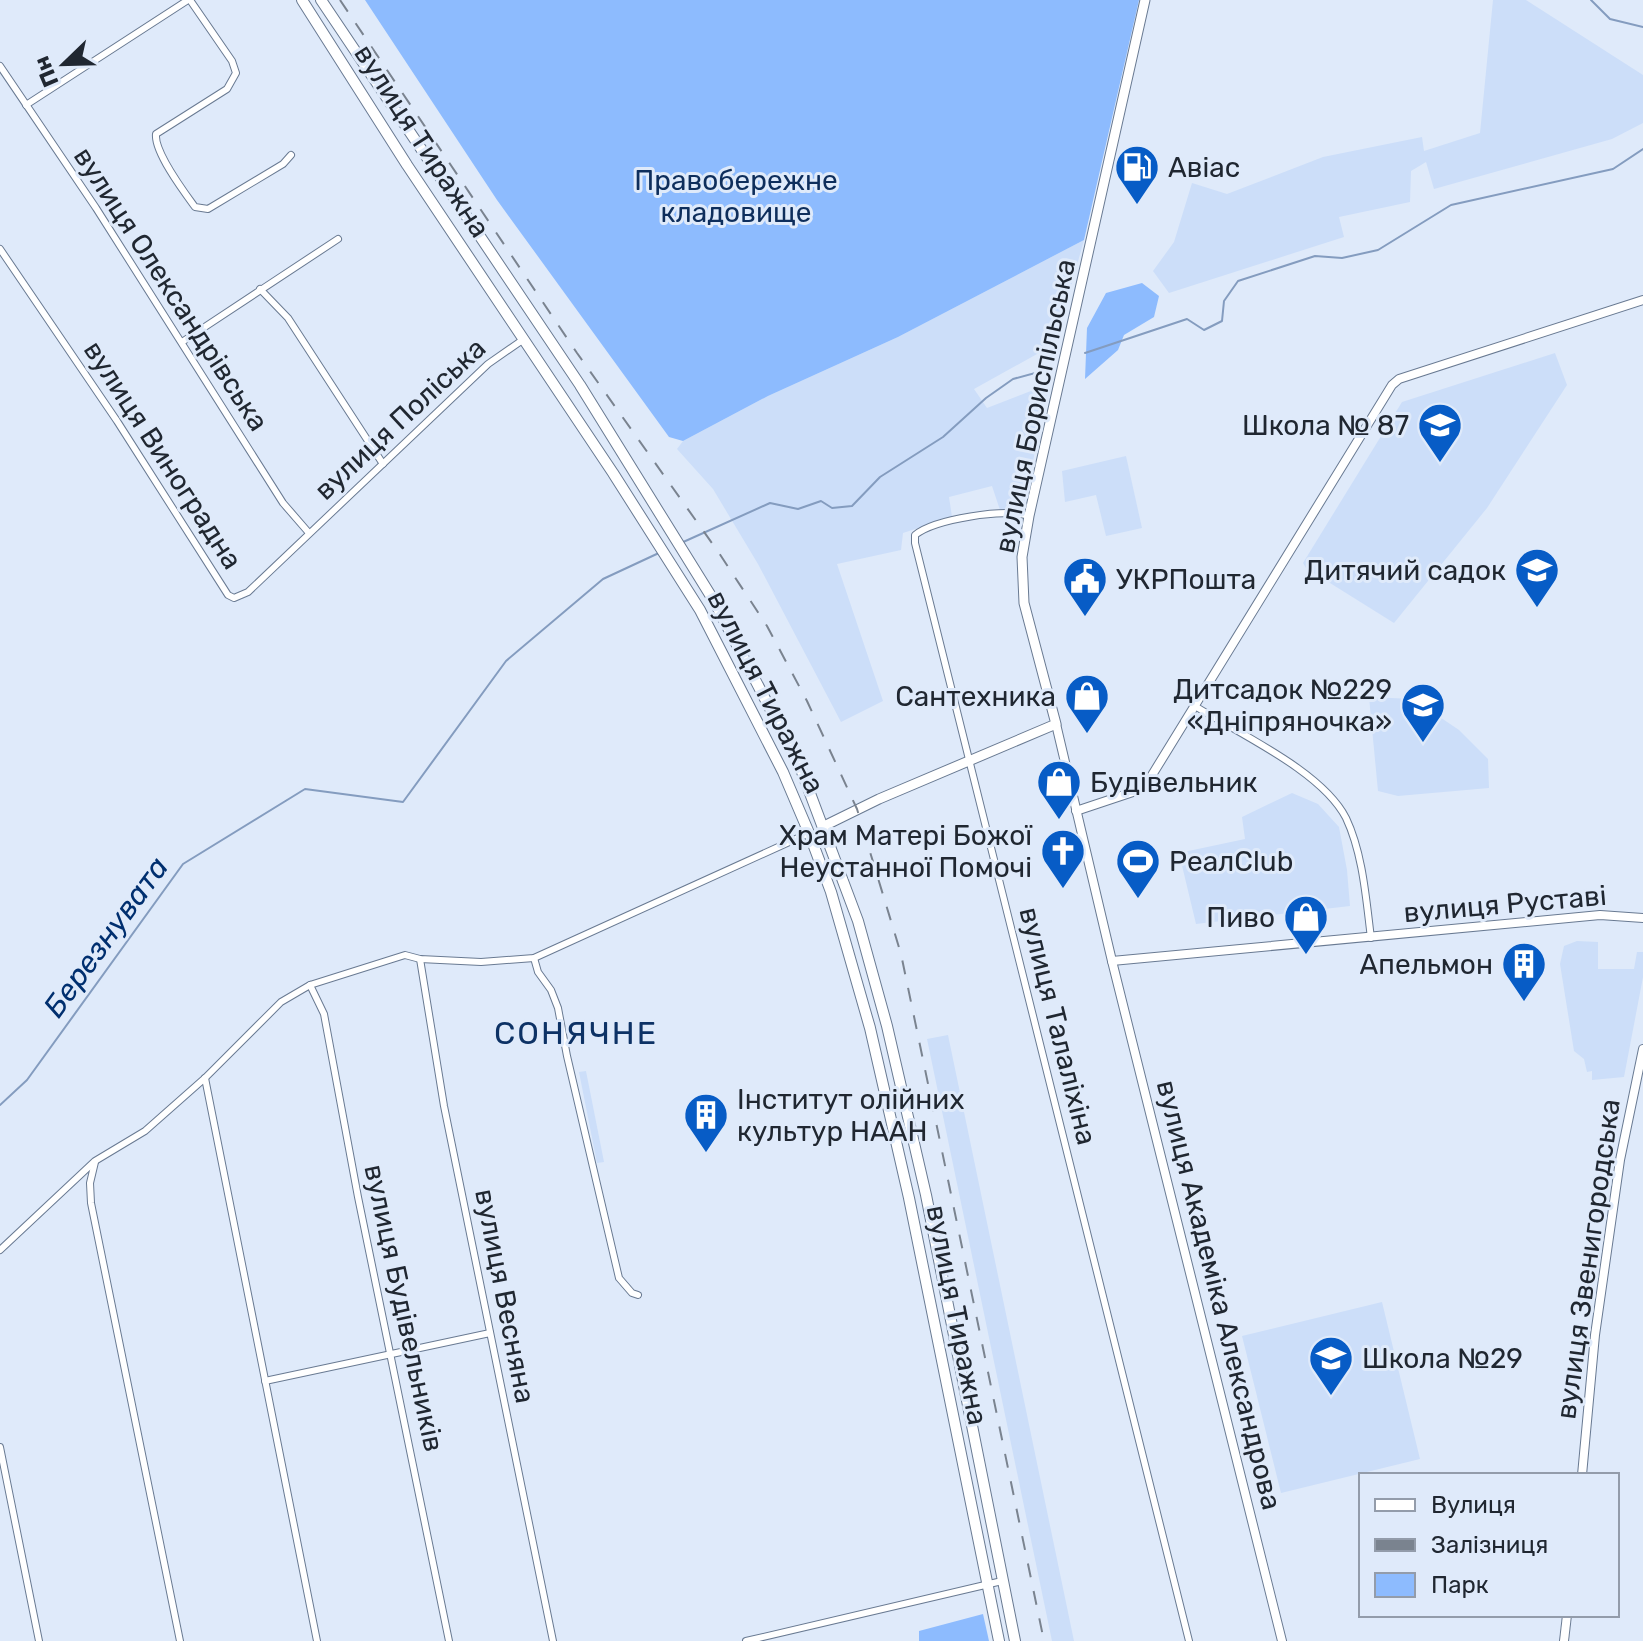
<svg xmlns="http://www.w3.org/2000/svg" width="1643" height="1641" font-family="Rubik,sans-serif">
<rect width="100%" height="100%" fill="#dfeafa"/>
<g fill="#ccdef9">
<polygon points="1493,0 1526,0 1643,75 1643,123 1612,139 1434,189 1426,162 1411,171 1410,202 1339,217 1344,237 1169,293 1153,271 1174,242 1192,183 1227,194 1323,157 1422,137 1424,151 1480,133"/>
<polygon points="1084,240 1055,344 974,389 987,408 1049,384 1023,509 1000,510 992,486 949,497 952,517 903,533 901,550 837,564 883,701 841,722 758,564 713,489 677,449 683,441 768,396 898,337"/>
<polygon points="1555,353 1567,385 1487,508 1394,623 1306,568 1303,563 1402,402"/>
<polygon points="1126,456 1142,528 1106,536 1096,495 1065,502 1062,471"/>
<polygon points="1369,697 1413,699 1459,730 1488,759 1489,788 1398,796 1378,791"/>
<polygon points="1292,793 1318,804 1339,827 1347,870 1350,906 1196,924 1179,853 1245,839 1242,817"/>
<polygon points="1577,941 1598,942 1598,969 1634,969 1637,952 1643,952 1643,977 1624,1077 1592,1080 1592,1071 1587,1072 1584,1059 1574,1051 1560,964 1564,946"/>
<polygon points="948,1035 1074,1641 1052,1641 927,1039"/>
<polygon points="586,1071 604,1162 597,1163 579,1072"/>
<polygon points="1382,1302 1420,1459 1281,1493 1242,1336"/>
</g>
<g fill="#8dbbfe">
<polygon points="365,0 1139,0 1084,240 898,337 768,396 683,441 669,437 497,200"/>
<polygon points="1142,283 1159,296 1154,317 1124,335 1118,350 1085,379 1087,328 1106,293"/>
<polygon points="983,1614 989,1641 919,1641 919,1631"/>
</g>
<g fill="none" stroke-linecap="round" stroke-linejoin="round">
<g stroke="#849cbf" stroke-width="2">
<polyline points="1591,0 1610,19 1643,27"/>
<polyline points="1085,353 1187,319 1204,330 1222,321 1224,301 1238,281 1315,256 1342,258 1378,250 1451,205 1613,169 1643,149"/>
<polyline points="681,543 770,503 798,509 821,501 832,508 852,506 880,477 943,437 986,398 1013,379 1046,370"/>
<polyline points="0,1105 27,1080 183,864 305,789 403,802 506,661 603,579 661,552"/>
</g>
<g stroke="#697a92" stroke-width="8">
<g id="minor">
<path d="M190,0L232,61L236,73L227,89L156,134C154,152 184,192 195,207L208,209L283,164L291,155"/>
<polyline points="0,66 96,208 283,503 309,533"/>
<polyline points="26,105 188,0"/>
<polyline points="0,249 117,421 228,595 234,598 248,592 488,364 524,339"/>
<polyline points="260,289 288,318 383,464"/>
<polyline points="182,342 338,239"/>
<path d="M1029,516C1005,508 935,519 915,535V543L1189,1641"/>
<path d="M1195,706C1239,734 1322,771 1346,818C1363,854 1366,899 1371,938"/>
<polyline points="534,958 538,972 551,990 558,1008 567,1056 619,1278 632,1293 638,1295"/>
<polyline points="420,959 444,1106 553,1641"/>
<polyline points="310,985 324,1014 358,1197 449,1641"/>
<polyline points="205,1078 317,1641"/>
<polyline points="95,1162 90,1183 91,1203 180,1641"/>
<polyline points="0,1250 95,1161 145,1131 205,1078 281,1002 310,985 405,955 420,959 481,962 534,958 809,833"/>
<polyline points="265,1381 490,1333"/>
<polyline points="0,1447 39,1641"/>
<polyline points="746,1641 1002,1581"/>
</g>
</g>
<g stroke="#697a92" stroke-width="10">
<g id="tertiary">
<polyline points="1056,724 1112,961 1282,1641"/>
<polyline points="1076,811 1142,789 1149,780 1392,385 1399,379 1643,300"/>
<polyline points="1112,961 1600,915 1643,918"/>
<polyline points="1582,1475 1595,1335 1620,1160 1643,1049"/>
<polyline points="1564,1641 1567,1615"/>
</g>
</g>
<g stroke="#697a92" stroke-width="11">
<polyline id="secondary" points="824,826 879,799 1056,724 1024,603 1022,557 1029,516 1145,0"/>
</g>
<g stroke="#697a92" stroke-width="12">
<g id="primary">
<polyline points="302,0 407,165 613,473 700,610 783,772 809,833 831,892 870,1028 909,1198 999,1641"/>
<polyline points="321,0 580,385 714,601 799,764 858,921 887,1026 926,1195 1015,1641"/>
</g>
</g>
<use href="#minor" stroke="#fff" stroke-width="6"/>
<use href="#tertiary" stroke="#fff" stroke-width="8"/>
<use href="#secondary" stroke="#fff" stroke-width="9"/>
<use href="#primary" stroke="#fff" stroke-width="10"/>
<polyline stroke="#7a838f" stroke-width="2" stroke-dasharray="14 14" stroke-linecap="butt" points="340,0 577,353 719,553 767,626 807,701 857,809 901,954 1044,1641"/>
</g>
<defs>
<g id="fuel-pin" transform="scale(2.3)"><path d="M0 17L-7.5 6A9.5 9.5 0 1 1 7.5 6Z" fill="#075cc6" stroke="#dfeafa"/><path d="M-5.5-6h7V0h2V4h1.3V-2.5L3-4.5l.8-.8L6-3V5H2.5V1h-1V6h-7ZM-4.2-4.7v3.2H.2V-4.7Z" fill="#fff"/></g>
<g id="school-pin" transform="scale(2.3)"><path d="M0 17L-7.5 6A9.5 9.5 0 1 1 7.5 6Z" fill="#075cc6" stroke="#dfeafa"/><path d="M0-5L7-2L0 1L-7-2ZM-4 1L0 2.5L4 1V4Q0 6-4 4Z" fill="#fff"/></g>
<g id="civic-pin" transform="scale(2.3)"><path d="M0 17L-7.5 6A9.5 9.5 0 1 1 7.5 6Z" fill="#075cc6" stroke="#dfeafa"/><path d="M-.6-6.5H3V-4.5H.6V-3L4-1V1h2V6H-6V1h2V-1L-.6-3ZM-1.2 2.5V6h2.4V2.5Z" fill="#fff"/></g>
<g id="shop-pin" transform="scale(2.3)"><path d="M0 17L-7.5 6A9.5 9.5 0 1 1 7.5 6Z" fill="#075cc6" stroke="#dfeafa"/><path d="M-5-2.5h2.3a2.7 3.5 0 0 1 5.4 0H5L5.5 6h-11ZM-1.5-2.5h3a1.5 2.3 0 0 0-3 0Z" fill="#fff"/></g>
<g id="church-pin" transform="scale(2.3)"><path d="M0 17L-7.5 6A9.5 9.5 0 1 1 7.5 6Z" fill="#075cc6" stroke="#dfeafa"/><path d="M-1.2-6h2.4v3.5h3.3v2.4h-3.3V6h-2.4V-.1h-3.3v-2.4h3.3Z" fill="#fff"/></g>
<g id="stadium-pin" transform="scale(2.3)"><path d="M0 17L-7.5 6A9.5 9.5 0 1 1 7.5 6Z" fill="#075cc6" stroke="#dfeafa"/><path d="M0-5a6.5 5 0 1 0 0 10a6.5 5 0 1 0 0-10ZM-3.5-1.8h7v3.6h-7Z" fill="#fff"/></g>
<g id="building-pin" transform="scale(2.3)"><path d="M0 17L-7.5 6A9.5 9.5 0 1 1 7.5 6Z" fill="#075cc6" stroke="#dfeafa"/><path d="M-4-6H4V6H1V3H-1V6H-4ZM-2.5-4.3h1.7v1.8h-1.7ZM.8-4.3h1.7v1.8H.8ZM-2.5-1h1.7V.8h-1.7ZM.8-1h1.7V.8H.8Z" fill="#fff"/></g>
</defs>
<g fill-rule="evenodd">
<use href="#fuel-pin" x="1137" y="167"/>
<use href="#school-pin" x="1440" y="425"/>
<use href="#school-pin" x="1537" y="570"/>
<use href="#civic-pin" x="1085" y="579"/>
<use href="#shop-pin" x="1087" y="696"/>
<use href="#school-pin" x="1423" y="705"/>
<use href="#shop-pin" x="1059" y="782"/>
<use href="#church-pin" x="1063" y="851"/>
<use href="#stadium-pin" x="1138" y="861"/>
<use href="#shop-pin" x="1306" y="917"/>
<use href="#building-pin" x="1524" y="964"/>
<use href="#building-pin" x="706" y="1115"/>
<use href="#school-pin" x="1331" y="1358"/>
</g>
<g text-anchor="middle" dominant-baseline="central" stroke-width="6" stroke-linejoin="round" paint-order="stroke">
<g font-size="28" fill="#202731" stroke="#dfeafa">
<text transform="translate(422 141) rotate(57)">вулиця Тиражна</text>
<text transform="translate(171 289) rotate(57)">вулиця Олександрівська</text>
<text transform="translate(1035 406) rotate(-78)">вулиця Бориспільська</text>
<text transform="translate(400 419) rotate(-43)">вулиця Поліська</text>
<text transform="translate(163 455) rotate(57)">вулиця Виноградна</text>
<text transform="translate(766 692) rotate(63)">вулиця Тиражна</text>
<text transform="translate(1505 904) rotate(-5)">вулиця Руставі</text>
<text transform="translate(1058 1026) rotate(76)">вулиця Талаліхіна</text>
<text transform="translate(1588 1259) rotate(-82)">вулиця Звенигородська</text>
<text transform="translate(1219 1295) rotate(76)">вулиця Академіка Александрова</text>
<text transform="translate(505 1296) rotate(79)">вулиця Весняна</text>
<text transform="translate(404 1308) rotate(78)">вулиця Будівельників</text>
<text transform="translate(957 1315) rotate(79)">вулиця Тиражна</text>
</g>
<g font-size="28" fill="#202731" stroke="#dfeafa" text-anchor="end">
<text x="1168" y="167" text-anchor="start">Авіас</text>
<text x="1409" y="425">Школа № 87</text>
<text x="1506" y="570">Дитячий садок</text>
<text x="1116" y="579" text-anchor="start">УКРПошта</text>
<text x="1392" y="689">Дитсадок №229<tspan x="1392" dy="32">«Дніпряночка»</tspan></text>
<text x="1056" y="696">Сантехника</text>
<text x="1090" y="782" text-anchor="start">Будівельник</text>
<text x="1032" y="835">Храм Матері Божої<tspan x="1032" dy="32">Неустанної Помочі</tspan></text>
<text x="1169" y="861" text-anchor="start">РеалClub</text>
<text x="1275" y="917">Пиво</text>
<text x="1493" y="964">Апельмон</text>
<text x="737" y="1099" text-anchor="start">Інститут олійних<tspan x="737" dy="32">культур НААН</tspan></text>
<text x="1362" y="1358" text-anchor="start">Школа №29</text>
</g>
<g font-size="28" fill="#0e2e5c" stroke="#dfeafa">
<text x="736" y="180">Правобережне<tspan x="736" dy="32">кладовище</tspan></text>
</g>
<g font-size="30" font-style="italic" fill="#002f6f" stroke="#dfeafa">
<text transform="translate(106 937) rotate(-54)">Березнувата</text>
</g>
<g font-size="32" letter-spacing="2" fill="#0d3265" stroke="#dfeafa">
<text x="576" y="1033">СОНЯЧНЕ</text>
</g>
</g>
<rect x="1359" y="1473" width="260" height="144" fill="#dfeafa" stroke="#939caa" stroke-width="2"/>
<rect x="1375" y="1499" width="40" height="12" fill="#ffffff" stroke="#939caa" stroke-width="2"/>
<text x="1431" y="1513" font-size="24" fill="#202731">Вулиця</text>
<rect x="1375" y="1539" width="40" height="12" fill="#7a838f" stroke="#939caa" stroke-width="2"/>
<text x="1431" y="1553" font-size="24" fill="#202731">Залізниця</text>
<rect x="1375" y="1573" width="40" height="24" fill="#8dbbfe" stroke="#939caa" stroke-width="2"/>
<text x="1431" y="1593" font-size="24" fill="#202731">Парк</text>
<g transform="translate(64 64) rotate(247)" stroke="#dfeafa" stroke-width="6" paint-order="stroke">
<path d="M0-6L14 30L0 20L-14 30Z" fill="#202731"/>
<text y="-12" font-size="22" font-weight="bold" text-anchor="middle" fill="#202731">Пн</text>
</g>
</svg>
